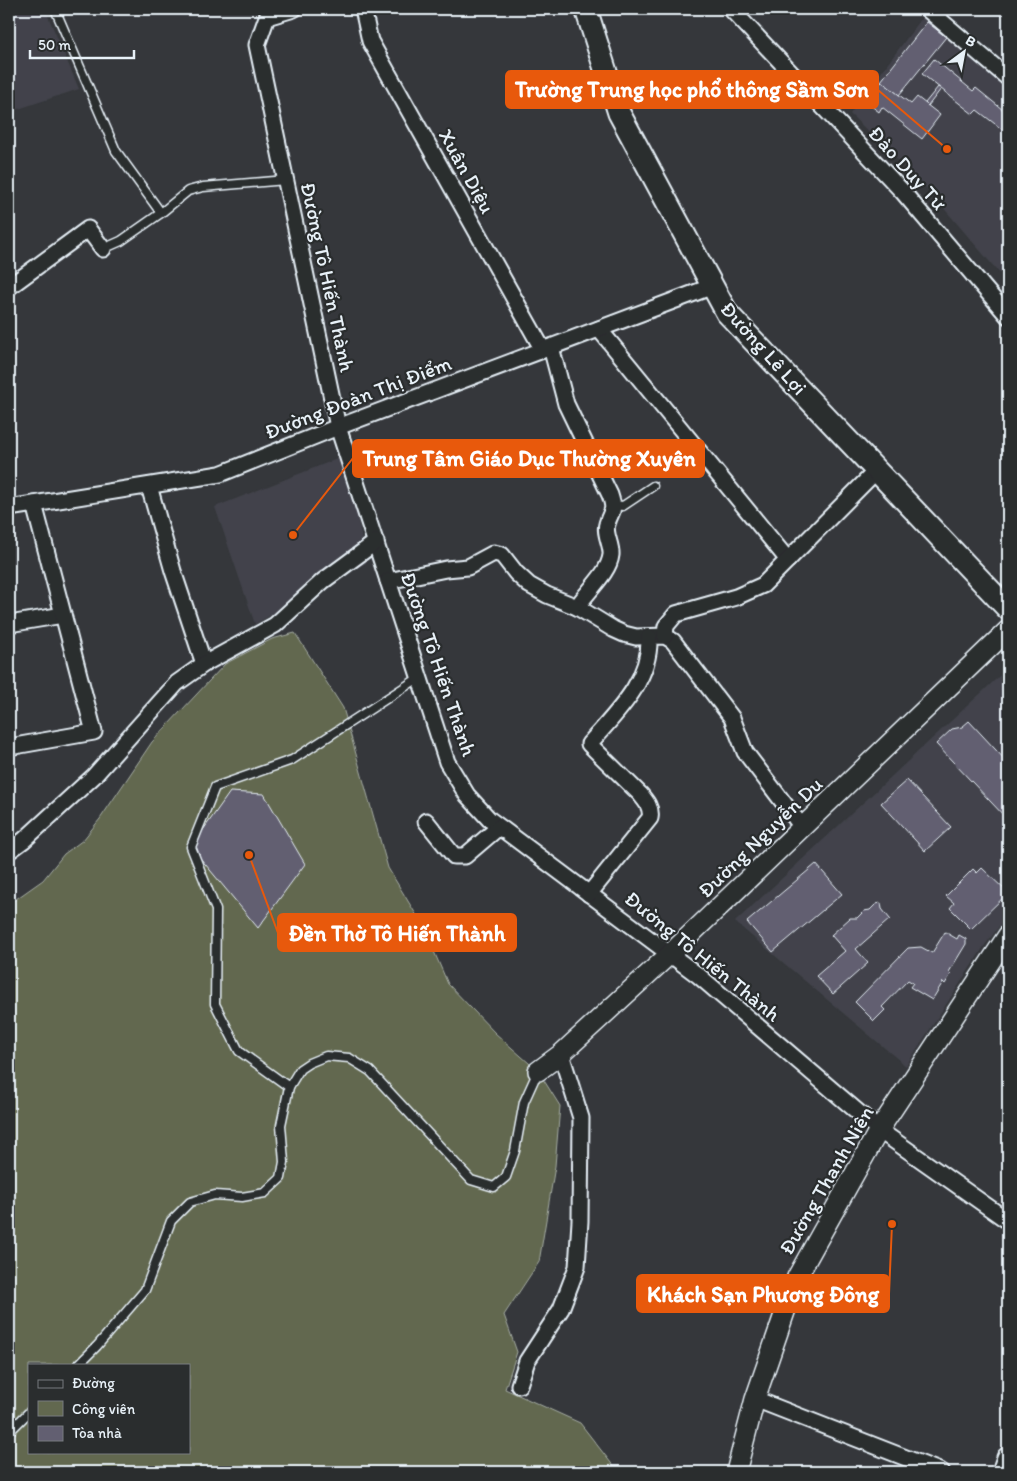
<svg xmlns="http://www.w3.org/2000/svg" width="1017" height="1481" font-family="Itim,sans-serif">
<rect width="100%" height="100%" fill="#35373b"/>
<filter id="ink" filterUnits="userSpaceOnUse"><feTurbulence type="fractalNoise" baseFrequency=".02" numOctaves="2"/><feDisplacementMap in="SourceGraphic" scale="10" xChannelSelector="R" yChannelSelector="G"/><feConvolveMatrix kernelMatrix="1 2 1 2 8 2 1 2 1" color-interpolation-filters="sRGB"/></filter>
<g filter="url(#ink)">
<g fill="#42434b">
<polygon points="9,9 45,9 79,89 9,112"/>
<polygon points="925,14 1008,85 1008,283 923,184 850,114"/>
<polygon points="347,455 366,563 255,624 215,507"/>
<polygon points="1008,668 1008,915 985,945 906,1066 735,922"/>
</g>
<path fill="#62684f" stroke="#a5aca4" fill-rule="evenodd" d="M295,633L343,708L388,868L423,926L448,984L495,1033L538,1071L560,1106L555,1166L539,1262L504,1315L517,1352L505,1389L580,1423L618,1472H9V904L43,880L64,854L83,840L100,819L152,742L225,664L272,639ZM29,1365H189V1452H29Z"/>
<g fill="#625f71" stroke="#e8f1f8">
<polygon points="927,22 946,37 899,95 881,81"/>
<polygon points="934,59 973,91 976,88 1008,114 1008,134 977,110 973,114 922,74"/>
<polygon points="881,81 911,104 917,97 940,115 922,139 882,107 879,112 865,101"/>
<polygon points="938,87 941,89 928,106 925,103"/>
<polygon points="969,721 1008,763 1008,820 936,744 952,729 962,727"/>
<polygon points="907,780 951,827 925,851 881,803"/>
<polygon points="230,792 264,794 305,864 258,928 191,847"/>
<polygon points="816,864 842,894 773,952 747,922"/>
<polygon points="982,868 1008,893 971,929 950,908 954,903 946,896 973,869 977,873"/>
<polygon points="881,903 882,909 890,919 856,949 868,963 833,994 816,976 845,951 831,935 850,918 857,918 864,911 870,910 876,904"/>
<polygon points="945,932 957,939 959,935 966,939 966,944 949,972 951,974 945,984 943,982 932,1000 910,987 913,983 908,980 882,1007 885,1010 874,1021 855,1002 908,948 921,947 932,953"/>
</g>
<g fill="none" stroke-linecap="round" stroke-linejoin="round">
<g stroke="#e8f1f8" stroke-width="11">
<g id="service">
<polyline points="55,9 116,151 161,213"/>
<polyline points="103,249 121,241 161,213 188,191 203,187 286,180"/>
<polyline points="613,505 623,506 653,486"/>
<polyline points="289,1087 239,1051 215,1004 216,910 191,847 215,787 292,760 420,677"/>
<polyline points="78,1365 97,1346 145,1290 171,1221 190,1202 215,1195 242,1197 265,1193 281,1178 284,1162 281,1125 289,1087 300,1069 309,1063 326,1056 349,1058 370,1071 471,1180 494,1187 506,1177 515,1151 524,1102 538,1071"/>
<polyline points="9,1432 29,1412"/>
</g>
</g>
<g stroke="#e8f1f8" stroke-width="19">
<g id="minor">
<polyline points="294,9 267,17 257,45 338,427 447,762 467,795 489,819 699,976 879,1130 1008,1221"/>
<polyline points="363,9 370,41 543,350"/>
<polyline points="731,9 902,191 1008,316"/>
<polyline points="927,9 1008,78"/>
<polyline points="9,287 88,229 103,249"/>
<polyline points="599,329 788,560"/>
<path d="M551,347L566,404L610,495C616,513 611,509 607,524C604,534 612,545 611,555C609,573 587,591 577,607"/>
<polyline points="149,486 173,571 204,664"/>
<polyline points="9,508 220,474 338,427 713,286"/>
<polyline points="388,581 446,569 468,567 494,553 502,555 516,573 529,585 547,595 577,607 613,629 624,634 636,637 665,636 673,641 732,718 745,752 802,827"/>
<polyline points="9,624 63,615"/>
<polyline points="665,636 666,626 676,614 736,597 763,585 877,470"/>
<polyline points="9,747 94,732 34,504"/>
<polyline points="426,821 454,856 465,856 499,827"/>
<polyline points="9,851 24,840 94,776 177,683 204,664 275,625 323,581 376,542"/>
<path d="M589,894L650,818C652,808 646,801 640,794L589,744C616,713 651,681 649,637"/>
<polyline points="519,1385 527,1361 561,1309 577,1267 580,1221 581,1118 561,1054"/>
<polyline points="755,1399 942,1472"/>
</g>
</g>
<g stroke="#e8f1f8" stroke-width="22">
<g id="tertiary">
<polyline points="538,1071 561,1054 670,954 1008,630"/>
<polyline points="736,1472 755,1399 797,1277 879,1130 1008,935"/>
</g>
</g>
<g stroke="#e8f1f8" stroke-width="25">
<g id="secondary">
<polyline points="586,9 619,113 727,313 1008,609"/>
<polyline points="1003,1472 1008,1458"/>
</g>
</g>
<use href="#service" stroke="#2a2d2e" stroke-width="8"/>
<use href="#minor" stroke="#2a2d2e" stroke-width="15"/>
<use href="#tertiary" stroke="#2a2d2e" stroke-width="19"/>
<use href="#secondary" stroke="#2a2d2e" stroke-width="21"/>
</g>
</g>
<g text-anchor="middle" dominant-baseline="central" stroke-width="4.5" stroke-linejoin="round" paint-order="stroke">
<g font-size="21" fill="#e8f1f8" stroke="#2a2d2e">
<text transform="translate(908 168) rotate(48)">Đào Duy Từ</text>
<text transform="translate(467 171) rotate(61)">Xuân Diệu</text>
<text transform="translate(328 277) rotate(78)">Đường Tô Hiến Thành</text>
<text transform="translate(764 348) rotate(48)">Đường Lê Lợi</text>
<text transform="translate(358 397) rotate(-21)">Đường Đoàn Thị Điểm</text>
<text transform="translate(439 664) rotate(71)">Đường Tô Hiến Thành</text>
<text transform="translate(760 837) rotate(-44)">Đường Nguyễn Du</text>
<text transform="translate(703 956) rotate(39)">Đường Tô Hiến Thành</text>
<text transform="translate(826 1180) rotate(-60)">Đường Thanh Niên</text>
</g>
</g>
<path fill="none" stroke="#e8590c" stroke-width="2" d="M947 149L878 90M293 535L353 458M249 855L278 933M892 1224L889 1294"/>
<g fill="#e8590c" stroke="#2a2d2e" stroke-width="2">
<circle cx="947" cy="149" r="5"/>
<circle cx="293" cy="535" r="5"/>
<circle cx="249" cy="855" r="5"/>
<circle cx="892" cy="1224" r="5"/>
</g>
<g fill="#e8590c" stroke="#e8590c" stroke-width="2">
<rect x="506" y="71" width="372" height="37" rx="5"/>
<rect x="353" y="440" width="351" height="37" rx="5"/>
<rect x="278" y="914" width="238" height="37" rx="5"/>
<rect x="637" y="1275" width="252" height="37" rx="5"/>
</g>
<g font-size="22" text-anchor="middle" font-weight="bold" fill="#fff">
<text x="692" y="97">Trường Trung học phổ thông Sầm Sơn</text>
<text x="529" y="466">Trung Tâm Giáo Dục Thường Xuyên</text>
<text x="397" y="941">Đền Thờ Tô Hiến Thành</text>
<text x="763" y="1302">Khách Sạn Phương Đông</text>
</g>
<rect width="1017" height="1481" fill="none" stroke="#2a2d2e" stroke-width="30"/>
<rect x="15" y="15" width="987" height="1451" fill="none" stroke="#e8f1f8" stroke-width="2" filter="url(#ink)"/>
<rect x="28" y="1364" width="162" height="90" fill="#2a2d2e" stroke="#767b7f"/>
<rect x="38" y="1380" width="25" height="8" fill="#2a2d2e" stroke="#767b7f"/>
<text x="72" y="1388" font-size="15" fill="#e8f1f8">Đường</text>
<rect x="38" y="1401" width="25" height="15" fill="#62684f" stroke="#767b7f"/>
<text x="72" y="1414" font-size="15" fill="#e8f1f8">Công viên</text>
<rect x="38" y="1426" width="25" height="15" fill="#625f71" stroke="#767b7f"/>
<text x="72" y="1438" font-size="15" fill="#e8f1f8">Tòa nhà</text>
<g transform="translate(964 52) rotate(32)" stroke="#2a2d2e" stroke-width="4" paint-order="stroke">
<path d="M0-4L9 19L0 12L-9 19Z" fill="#e8f1f8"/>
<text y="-8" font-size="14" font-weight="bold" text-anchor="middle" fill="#e8f1f8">B</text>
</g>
<path d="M30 50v8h104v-8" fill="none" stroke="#e8f1f8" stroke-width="2.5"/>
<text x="38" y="50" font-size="15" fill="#e8f1f8" stroke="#2a2d2e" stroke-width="4" paint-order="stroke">50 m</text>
</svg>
